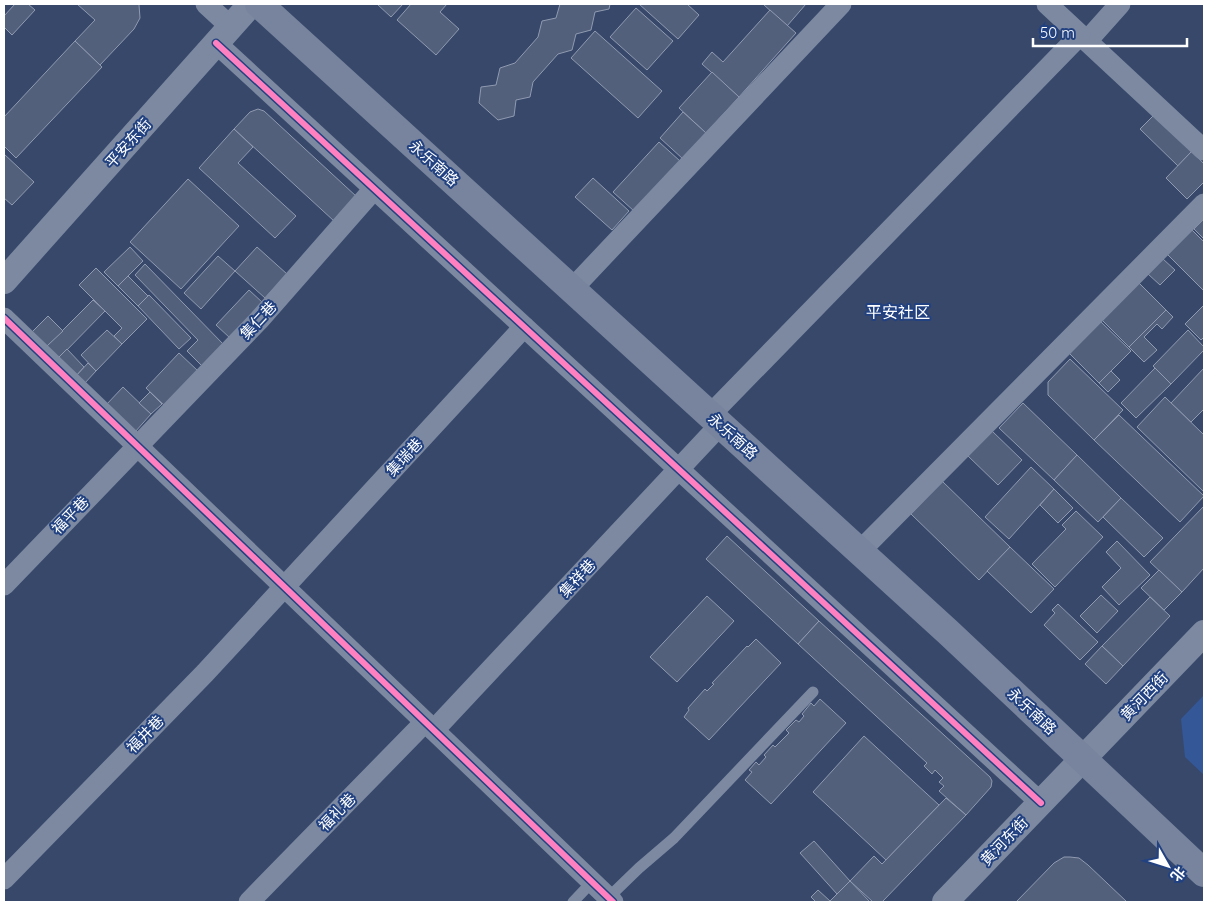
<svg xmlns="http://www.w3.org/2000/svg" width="1208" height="906" font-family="Quicksand,'Noto Sans SC',sans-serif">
<rect width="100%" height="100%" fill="#37486b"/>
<polygon fill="#345798" points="1204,695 1204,775 1185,757 1181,719"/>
<g fill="#52607c" stroke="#909ab0">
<polygon points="15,4 28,4 35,10 12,35 4,27 4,16"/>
<polygon points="77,4 138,4 139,5 140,18 134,29 100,65 75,41 95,20"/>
<polygon points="377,4 403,4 391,17"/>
<polygon points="411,4 447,4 440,12 459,29 436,55 397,20"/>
<polygon points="560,4 610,4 609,9 595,12 591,30 576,34 572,50 558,54 533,82 530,97 516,100 514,116 498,120 479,103 481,87 496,85 500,68 515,63 538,37 542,21 556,18"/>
<polygon points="639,4 687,4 699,15 678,39"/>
<polygon points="763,4 806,4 787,26"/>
<polygon points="636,8 673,41 647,70 610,37"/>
<polygon points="770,10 796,33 739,97 702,64 712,52 723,62"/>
<polygon points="595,31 662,91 638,118 571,58"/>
<polygon points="75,41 102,67 16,158 4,146 4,117"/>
<polygon points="712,72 739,97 706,133 679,108"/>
<polygon points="258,109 264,111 357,197 334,221 234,129 250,112"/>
<polygon points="683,112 706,133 683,159 660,138"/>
<polygon points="1154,115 1192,151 1178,166 1140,129"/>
<polygon points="234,129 253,147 238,163 296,216 275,238 199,168"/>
<polygon points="659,142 680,161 634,211 613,192"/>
<polygon points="1192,151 1204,164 1204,182 1187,199 1166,178"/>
<polygon points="4,154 34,182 12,205 4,198"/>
<polygon points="593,178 629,211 612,230 575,197"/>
<polygon points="188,179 239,226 181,289 130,242"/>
<polygon points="1204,219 1204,239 1194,229"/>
<polygon points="1192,230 1204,242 1204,291 1167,254"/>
<polygon points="130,247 143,261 118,286 104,272"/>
<polygon points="257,247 287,274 265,298 235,271"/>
<polygon points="218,256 235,271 201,309 184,293"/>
<polygon points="1163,259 1175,270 1160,285 1148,274"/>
<polygon points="145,264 225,346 203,367 187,351 198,340 135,275"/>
<polygon points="96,268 147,319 122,344 114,336 122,328 79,285"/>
<polygon points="128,276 148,296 138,306 118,286"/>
<polygon points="1138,282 1166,310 1129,347 1101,319"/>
<polygon points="249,290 263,303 230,338 216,325"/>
<polygon points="149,295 191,338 179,349 138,306"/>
<polygon points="93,300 105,311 59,358 47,346"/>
<polygon points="1204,305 1204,337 1201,340 1185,324"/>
<polygon points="1166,310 1173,317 1162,329 1157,324 1144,337 1157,350 1144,362 1129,347"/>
<polygon points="48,316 63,331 47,346 32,332"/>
<polygon points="1099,320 1131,351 1099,383 1068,352"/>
<polygon points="107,330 122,344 96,371 81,355"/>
<polygon points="1188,330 1204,347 1204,350 1171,384 1153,366"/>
<polygon points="67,349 84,367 76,376 58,358"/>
<polygon points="179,353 198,371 165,406 146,388"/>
<polygon points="1070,359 1123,410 1094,440 1048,395 1048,382"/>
<polygon points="88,363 96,371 84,384 76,376"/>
<polygon points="1155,368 1171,384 1136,418 1121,403"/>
<polygon points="1204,368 1204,409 1191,422 1171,403"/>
<polygon points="1111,371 1120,380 1108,392 1099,383"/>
<polygon points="123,387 151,414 135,432 106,405"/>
<polygon points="150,392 162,404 151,414 139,403"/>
<polygon points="1165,397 1204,435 1204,492 1137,427"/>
<polygon points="1023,403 1077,455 1054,480 999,428"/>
<polygon points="1119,415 1204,496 1180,522 1094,440"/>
<polygon points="991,430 1022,460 998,485 967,455"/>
<polygon points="1077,455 1121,498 1098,522 1054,480"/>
<polygon points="1031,467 1054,489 1009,539 985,517"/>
<polygon points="942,481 1010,547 979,580 911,514"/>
<polygon points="1054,489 1073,508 1058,523 1040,505"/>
<polygon points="1121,498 1163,538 1144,557 1103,517"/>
<polygon points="1204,506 1204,568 1182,592 1150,562"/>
<polygon points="1076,511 1103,537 1055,587 1032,564 1066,529 1062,525"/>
<polygon points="727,536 819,621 798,644 706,559"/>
<polygon points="1117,541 1150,575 1119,605 1102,587 1121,568 1106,552"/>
<polygon points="1010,547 1054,589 1031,613 987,571"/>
<polygon points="1159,570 1182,592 1164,610 1141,588"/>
<polygon points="1101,595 1118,611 1097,633 1080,616"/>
<polygon points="707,596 734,621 677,682 650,657"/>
<polygon points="1150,597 1170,616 1123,666 1102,646"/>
<polygon points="1058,604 1098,642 1080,660 1044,625 1055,613 1052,610"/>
<polygon points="819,621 990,777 992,781 991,787 966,815 939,791 944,786 939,782 943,778 935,770 932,774 924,766 927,763 798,644"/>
<polygon points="756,639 781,663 709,740 684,717 689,710 688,708 705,689 707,691 714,684 712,683 747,646 748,647"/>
<polygon points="1102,646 1123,666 1106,684 1085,664"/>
<polygon points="820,699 846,723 771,804 745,780 752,772 749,770 756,762 759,765 766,757 764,755 773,745 775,747 789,733 786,730 796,720 799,722 804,716 802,714 811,703 814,706"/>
<polygon points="864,736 939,805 886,860 813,792"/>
<polygon points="946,798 966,815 882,902 873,902 850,881 874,856 882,864"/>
<polygon points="814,841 850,881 837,894 800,853"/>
<polygon points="1064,857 1070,857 1079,858 1088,865 1127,902 1016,902 1054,863"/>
<polygon points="850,881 870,902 829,902"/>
<polygon points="818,890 830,901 829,902 816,902 811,897"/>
</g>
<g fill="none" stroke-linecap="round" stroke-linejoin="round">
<g stroke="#7d89a1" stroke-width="11">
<polyline points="608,898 639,868 674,838 813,692"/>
<polyline points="573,902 592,882"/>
</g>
<g stroke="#7d89a1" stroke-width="21">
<polyline points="206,4 231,27"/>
<polyline points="1047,4 1204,150"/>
<polyline points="1087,41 1120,4"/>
<polyline points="216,43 1041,803"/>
<polyline points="572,289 841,4"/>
<polyline points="4,318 613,902"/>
<polyline points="710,415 1080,35"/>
<polyline points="860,551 1204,204"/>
<polyline points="4,585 259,320 374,189"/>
<polyline points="434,730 720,425"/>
<polyline points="4,879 205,673 524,327"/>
<polyline points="249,902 425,722"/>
</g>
<g stroke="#7d89a1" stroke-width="26">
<polyline points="4,281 251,4"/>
<polyline points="945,902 1204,633"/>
</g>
<polyline stroke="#78849d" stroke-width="28" points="259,4 948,632 1204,873"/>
<g stroke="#214181" stroke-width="9">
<g id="cycleway">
<polyline points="216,43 1041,803"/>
<polyline points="4,318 613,902"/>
</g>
</g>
<use href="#cycleway" stroke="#ff80c0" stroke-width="6"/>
</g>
<g text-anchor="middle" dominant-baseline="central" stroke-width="4" stroke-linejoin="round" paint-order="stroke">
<g font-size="15" fill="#fff" stroke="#214181">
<text transform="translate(128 143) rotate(-48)">平安东街</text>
<text transform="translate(434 163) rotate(42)">永乐南路</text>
<text transform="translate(258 320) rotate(-47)">集仁巷</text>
<text transform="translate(733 436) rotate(42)">永乐南路</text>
<text transform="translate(404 457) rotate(-47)">集瑞巷</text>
<text transform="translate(70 515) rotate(-46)">福平巷</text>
<text transform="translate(577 578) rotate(-47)">集祥巷</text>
<text transform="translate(1144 696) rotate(-46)">黄河西街</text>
<text transform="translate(1032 711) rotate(43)">永乐南路</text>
<text transform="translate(145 734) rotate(-46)">福井巷</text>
<text transform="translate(337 812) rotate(-46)">福礼巷</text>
<text transform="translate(1004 841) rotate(-46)">黄河东街</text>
</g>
<g font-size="16" fill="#fff" stroke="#214181">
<text x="898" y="312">平安社区</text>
</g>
</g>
<rect width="1208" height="906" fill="none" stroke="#ffffff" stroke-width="10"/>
<g transform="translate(1168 866) rotate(129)" stroke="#214181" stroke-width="4" paint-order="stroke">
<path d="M0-4L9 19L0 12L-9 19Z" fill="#ffffff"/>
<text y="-8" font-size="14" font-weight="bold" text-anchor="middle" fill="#ffffff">北</text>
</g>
<path d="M1033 38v8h154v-8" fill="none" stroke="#ffffff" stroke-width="2.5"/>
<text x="1040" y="38" font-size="15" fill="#ffffff" stroke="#214181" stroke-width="4" paint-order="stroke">50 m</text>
</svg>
